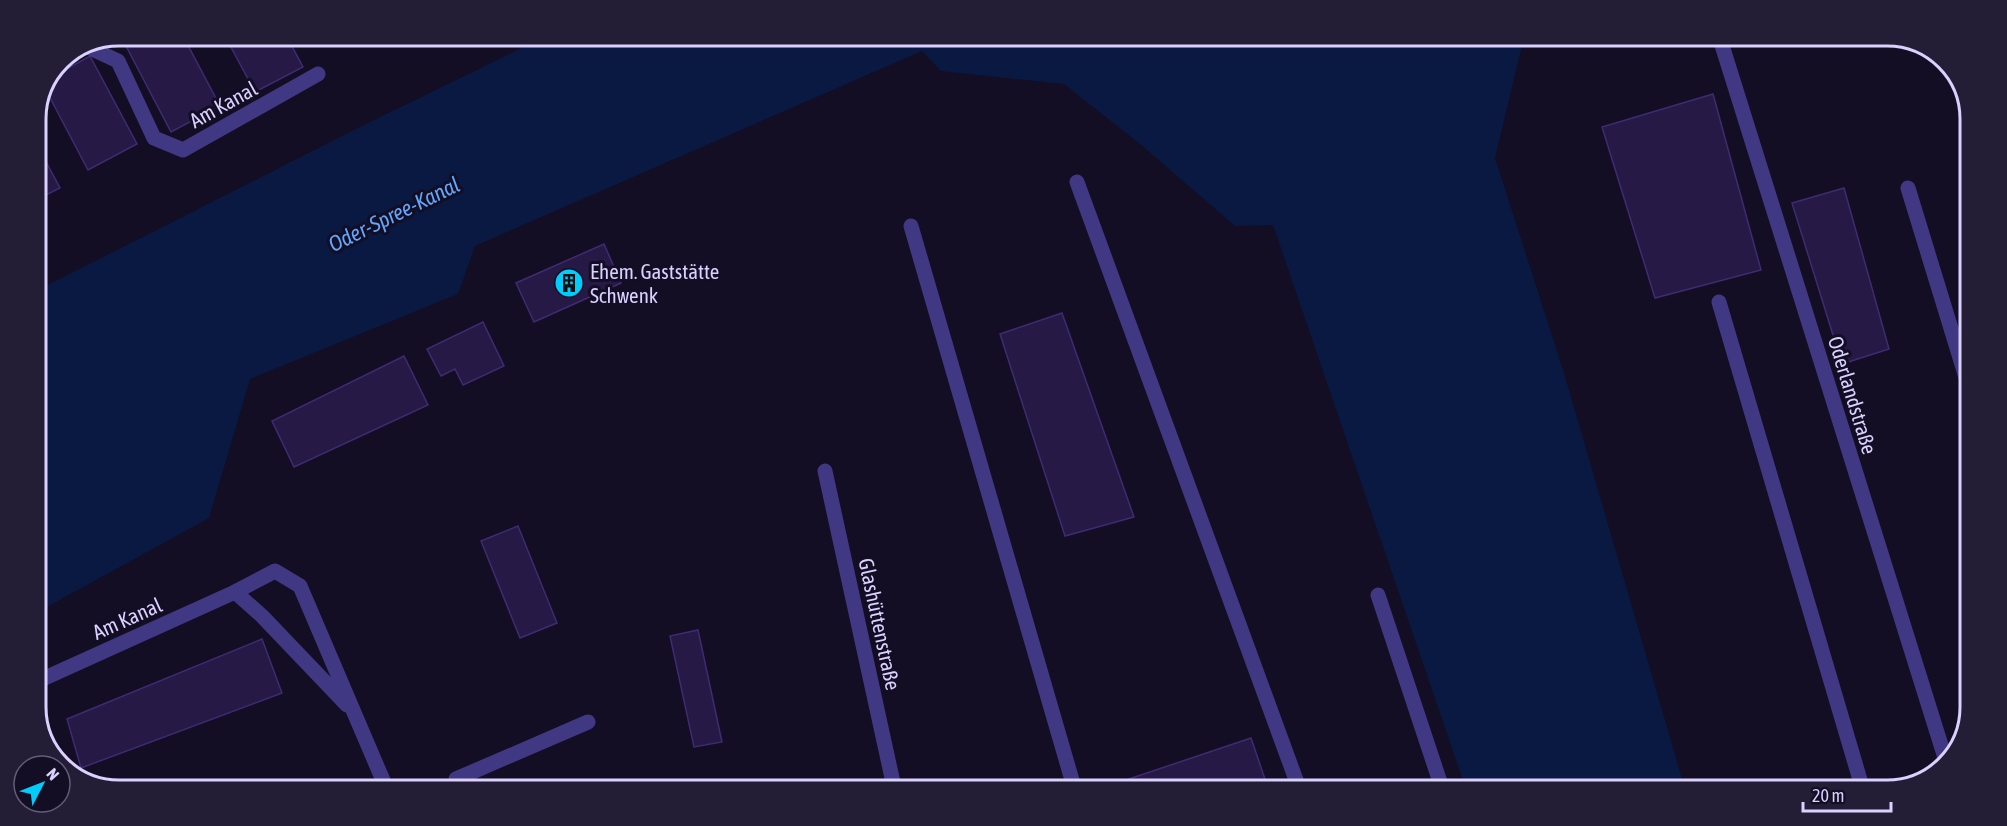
<svg xmlns="http://www.w3.org/2000/svg" width="2007" height="826" font-family="'Asap Condensed',sans-serif">
<rect width="100%" height="100%" fill="#130e24"/>
<polygon fill="#091942" points="544,37 1523,41 1495,158 1564,373 1685,789 1466,789 1273,225 1235,226 1140,144 1064,84 941,71 922,51 475,246 458,294 250,379 209,518 36,613 36,291 358,128"/>
<g fill="#261946" stroke="#3f2b72" stroke-width="1.5">
<polygon points="139,36 183,36 220,106 171,132 125,44"/>
<polygon points="225,36 287,37 303,67 255,92"/>
<polygon points="90,56 137,144 88,170 47,92 54,76"/>
<polygon points="1713,94 1761,270 1655,298 1602,127"/>
<polygon points="36,143 60,188 36,200"/>
<polygon points="1844,188 1889,349 1842,364 1792,203"/>
<polygon points="604,244 621,283 534,322 516,283"/>
<polygon points="1062,313 1134,517 1065,536 1000,334"/>
<polygon points="483,322 504,366 463,385 455,369 441,376 427,349"/>
<polygon points="404,356 428,405 294,467 272,421"/>
<polygon points="518,526 557,623 520,638 481,541"/>
<polygon points="698,630 722,742 694,747 670,636"/>
<polygon points="262,639 282,693 81,768 67,719"/>
<polygon points="1251,738 1268,788 1122,787 1120,782"/>
</g>
<g fill="none" stroke-linecap="round" stroke-linejoin="round">
<g stroke="#413884" stroke-width="15">
<polyline points="1077,182 1299,788"/>
<polyline points="1908,188 1968,384"/>
<polyline points="911,226 1074,787"/>
<polyline points="1719,302 1863,790"/>
<polyline points="1378,595 1442,788"/>
<polyline points="458,785 456,779 588,722"/>
</g>
<g stroke="#413884" stroke-width="15">
<polyline points="1721,42 1946,761"/>
<polyline points="90,48 118,61 154,138 183,150 318,74"/>
<polyline points="825,471 894,787"/>
<polyline points="235,592 262,616 347,705"/>
<polyline points="36,682 235,592 275,571 300,586 385,785"/>
</g>
</g>
<defs>
<g id="building-disc" transform="scale(1.5)"><circle r="9.5" fill="#00cdfc" stroke="#130e24"/><path d="M-4-6H4V6H1V3H-1V6H-4ZM-2.5-4.3h1.7v1.8h-1.7ZM.8-4.3h1.7v1.8H.8ZM-2.5-1h1.7V.8h-1.7ZM.8-1h1.7V.8H.8Z" fill="#111"/></g>
</defs>
<g fill-rule="evenodd">
<use href="#building-disc" x="569" y="283"/>
</g>
<g text-anchor="middle" dominant-baseline="central" stroke-width="6" stroke-linejoin="round" paint-order="stroke">
<g font-size="21" fill="#dad1ff" stroke="#130e24">
<text transform="translate(223 104) rotate(-29)">Am Kanal</text>
<text transform="translate(1853 395) rotate(73)">Oderlandstraße</text>
<text transform="translate(127 618) rotate(-24)">Am Kanal</text>
<text transform="translate(880 624) rotate(78)">Glashüttenstraße</text>
</g>
<g font-size="21" fill="#dad1ff" stroke="#130e24" text-anchor="start">
<text x="590" y="271">Ehem. Gaststätte<tspan x="590" dy="24">Schwenk</tspan></text>
</g>
<g font-size="22" font-style="italic" fill="#5fa7ff" stroke="#130e24">
<text transform="translate(394 214) rotate(-26)">Oder-Spree-Kanal</text>
</g>
</g>
<path d="M0 0H2007V826H0ZM119 46H1887A73 73 0 0 1 1960 119V707A73 73 0 0 1 1887 780H119A73 73 0 0 1 46 707V119A73 73 0 0 1 119 46Z" fill="#231e36" fill-rule="evenodd"/>
<path fill="none" stroke="#dad1ff" stroke-width="3" d="M119 46H1887A73 73 0 0 1 1960 119V707A73 73 0 0 1 1887 780H119A73 73 0 0 1 46 707V119A73 73 0 0 1 119 46Z"/>
<g transform="translate(42 784) rotate(48)"><circle r="28" fill="#130e24" stroke="#635c7c" stroke-width="1.5"/>
<path d="M0-4.5L10 22L0 15L-10 22Z" fill="#00cdfc"/>
<text y="-9" font-size="16" font-weight="bold" text-anchor="middle" fill="#dad1ff">N</text>
</g>
<path d="M1803 802v9h88v-9" fill="none" stroke="#dad1ff" stroke-width="3"/>
<text x="1812" y="802" font-size="18" fill="#dad1ff" stroke="#130e24" stroke-width="4.5" paint-order="stroke">20 m</text>
</svg>
